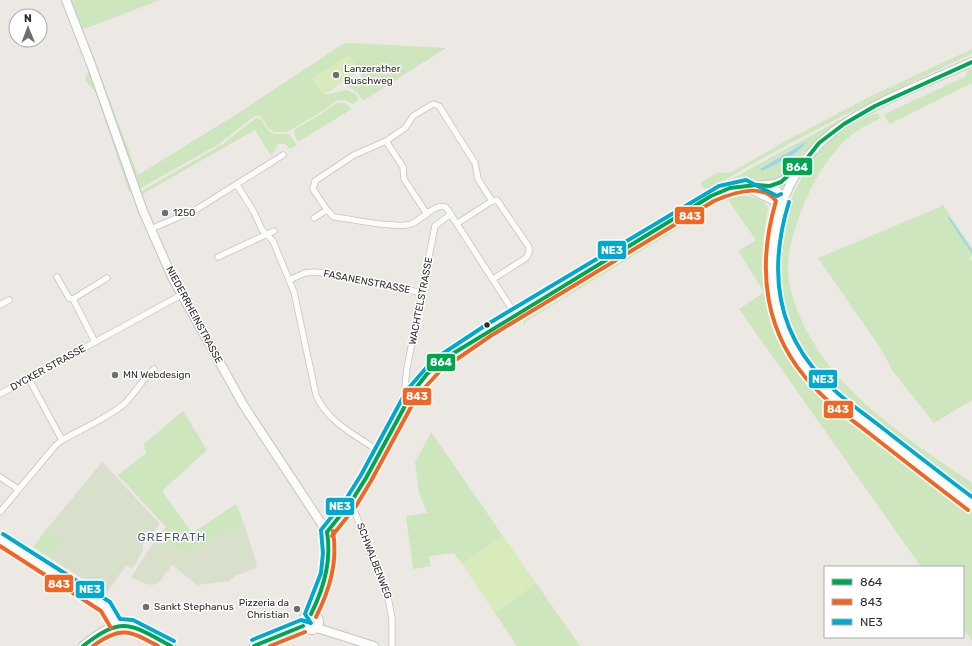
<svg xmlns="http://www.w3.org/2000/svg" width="972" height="646" font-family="Rubik,sans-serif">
<rect width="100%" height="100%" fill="#ece8e4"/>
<g fill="#cee6be" fill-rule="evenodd">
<polygon points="69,0 160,0 84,29 80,27"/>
<polygon points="85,34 138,175 237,114 343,44 352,43 446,48 363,101 357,92 348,87 347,85 353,81 361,81 362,77 360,71 323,95 347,90 356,94 359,100 353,104 344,100 336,101 324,110 287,132 274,132 268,128 261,116 255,116 219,144 139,189"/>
<path d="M972,49V54C883,95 795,138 711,188H704L700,183L717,173L732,172L791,138L871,96Z"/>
<polygon points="972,68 972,83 890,124 885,117 885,114 966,76 966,71"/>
<polygon points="90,71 133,190 129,192 96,93 85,80 87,74"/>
<polygon points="336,103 345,103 352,109 298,142 294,134 295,129 324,112"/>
<path d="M874,114H878L881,118C873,122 864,126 857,131C831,149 814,180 802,209C795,227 788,248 788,268C788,285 794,302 800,317C833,392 907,438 972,483V496L904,447L824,384C771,327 761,254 798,185C804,173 811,158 821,149C836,135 854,123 874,114Z"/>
<path d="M847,116L820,137L776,180L765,182L745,179L726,182ZM806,141C798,155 776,164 762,171L760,169Z"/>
<path d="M256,118L261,119C271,136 270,134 289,134L297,145L290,149L285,144H278L271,156L255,130L141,195L140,192L223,144Z"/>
<path d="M738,195C749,196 764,198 768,208L763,241L767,244V291L775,321L787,348L806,376L838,406L972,512V641L963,628V567H921L739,309L764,292L738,251L756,240L726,197Z"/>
<polygon points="942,204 972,248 972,255 970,259 972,262 972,400 934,423 892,370 881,349 818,258 940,207"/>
<polygon points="678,223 682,226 525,322 524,326 523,321 566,296 587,278"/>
<path d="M513,322L514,325C480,345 440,364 415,396C434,359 479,343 513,322Z"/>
<path d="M477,327L478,328L469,339L446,353L413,385C427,358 457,348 477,327Z"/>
<polygon points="183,411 207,450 162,491 192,533 236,504 244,523 189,552 177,551 156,539 166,527 118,475 146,453 144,444"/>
<polygon points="431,432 503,536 462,564 454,553 429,556 431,566 413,569 406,516 427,513 419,492 415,463"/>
<polygon points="46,530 61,540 49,557 33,547"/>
<polygon points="536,583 580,646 517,646 495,613"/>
</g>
<g fill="#d8e0cc">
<polygon points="102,462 160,524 143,544 143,551 132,569 126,565 106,594 49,557 61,540 46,530"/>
<path d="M244,523L257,566L254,569L235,576L229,581L197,585L172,565C156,587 157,590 131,577L156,539L177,551L189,552Z"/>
</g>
<g fill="#d9eabb">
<polygon points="349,55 360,71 323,95 312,78"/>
<polygon points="503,536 536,583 495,613 462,564"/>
</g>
<path fill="#99d6ec" d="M807,141C798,155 777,164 762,171L760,169Z"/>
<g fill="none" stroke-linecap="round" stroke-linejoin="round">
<polyline stroke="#99d6ec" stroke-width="2" points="949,218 972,252"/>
<g stroke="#c5c4c5" stroke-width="7">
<g id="street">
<polyline points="386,141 403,167 404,179 427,214"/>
<path d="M237,185L254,212L262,230L273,241L294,292L316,395C327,422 357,436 380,452"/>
<polyline points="327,210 313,189 315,181 354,155 386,141 405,128 413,116 433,104 439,106 475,163 478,179 492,201"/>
<path d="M314,218L327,210L334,217C352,219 396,229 411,224C422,220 434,203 446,207L515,314"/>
<polyline points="458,223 492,201 497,200 529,247 529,253 526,258 493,279"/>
<polyline points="151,229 197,209 283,155"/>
<polyline points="218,257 274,231"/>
<polyline points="57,277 69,298 73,299 95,342"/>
<polyline points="289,280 305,273 315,272 361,279 422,293"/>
<polyline points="73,299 107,278"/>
<polyline points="0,305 9,300"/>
<polyline points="29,379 62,440"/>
<polyline points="412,393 405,386 407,368 435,226 451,214"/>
<polyline points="0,394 181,295"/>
<polyline points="0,477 18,489"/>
<polyline points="351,502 389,602 392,619 392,646"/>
<path d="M0,512L55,446L62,440C78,431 111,416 124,404C136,393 142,379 154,369"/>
<polyline points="0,539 106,607 116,625"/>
</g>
</g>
<g stroke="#c5c4c5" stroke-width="10">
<g id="secondary">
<path d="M66,0L92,67L143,211L172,277L244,406L327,532C334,559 324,590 311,614"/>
<path d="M972,62C928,82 870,103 833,132C760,189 750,306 811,375C829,396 852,412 874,429C906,454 939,480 972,505"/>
<polyline points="746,187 777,202 783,200"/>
<polyline points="766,187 777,191 783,200"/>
<polyline points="327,532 351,502 366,478 412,393 427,374 449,356 711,196 730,188 776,184 787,178 797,168"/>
<circle cx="311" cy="622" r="8"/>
<polyline points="317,628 374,646"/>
<path d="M83,646C125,612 128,624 171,646"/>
<polyline points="254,646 303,626"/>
</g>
</g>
<use href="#street" stroke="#fcfcfb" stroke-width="5.5"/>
<use href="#secondary" stroke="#fcfcfb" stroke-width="8"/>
<g stroke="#fff" stroke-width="7">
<g id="bus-1">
<polyline points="327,532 351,502 366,478 412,393 427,374 449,356 711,196 730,188 756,185 770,186 781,182 808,157 819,143 844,124 875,106 972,62"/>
<path d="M311,614C324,588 332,561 327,532"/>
<path d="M83,646C123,615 130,624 171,646"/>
<polyline points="254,646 303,626"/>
</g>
</g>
<g stroke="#fff" stroke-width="7">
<g id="bus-2">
<path d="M332,536L356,506L371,481L417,396L441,370L492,335L714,201C732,193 762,182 776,201C756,269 764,335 814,387C830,405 851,419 870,434C902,459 935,485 968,510"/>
<polyline points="0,546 101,611 111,628"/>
<path d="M316,617C330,589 338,562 333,531"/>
<path d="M93,646C121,625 130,631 158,646"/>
<polyline points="270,646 305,632"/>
</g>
</g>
<g stroke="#fff" stroke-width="7">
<g id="bus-3">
<path d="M789,202C769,267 774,328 823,379C838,396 858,409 876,423C908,448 940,473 972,497"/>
<polyline points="3,534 110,602 120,619 133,620 174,641"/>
<polyline points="252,640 301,620 311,623 305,614 321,573 323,553 321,530 346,499 361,475 407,390 433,360 486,325 719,186 746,180 777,196 781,194"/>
</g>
</g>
<use href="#bus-1" stroke="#00a651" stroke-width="4"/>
<use href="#bus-2" stroke="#f26522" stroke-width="4"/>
<use href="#bus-3" stroke="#00a9ce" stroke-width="4"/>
</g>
<g fill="#706f6e" stroke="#fff" stroke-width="1.5">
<circle cx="336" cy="75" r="4"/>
<circle cx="165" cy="213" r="4"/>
<circle cx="115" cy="375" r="4"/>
<circle cx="146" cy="607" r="4"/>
<circle cx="297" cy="609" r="4"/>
</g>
<circle fill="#2e2e2e" stroke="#fff" stroke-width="1.5" cx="487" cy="325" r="3.5"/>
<g text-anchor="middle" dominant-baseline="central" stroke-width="3" stroke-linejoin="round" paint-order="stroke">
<g font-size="10" fill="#2e2e2e" stroke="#fff" text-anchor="start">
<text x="344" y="69">Lanzerather<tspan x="344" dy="12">Buschweg</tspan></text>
<text x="173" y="213">1250</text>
<text x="123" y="375">MN Webdesign</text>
<text x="289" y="603" text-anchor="end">Pizzeria da<tspan x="289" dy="12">Christian</tspan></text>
<text x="154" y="607">Sankt Stephanus</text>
</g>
<g font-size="10" fill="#2e2e2e" stroke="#fff">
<text transform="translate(367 282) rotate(11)">FASANENSTRASSE</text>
<text transform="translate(421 301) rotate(-79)">WACHTELSTRASSE</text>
<text transform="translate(194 315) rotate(62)">NIEDERRHEINSTRASSE</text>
<text transform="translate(48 368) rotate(-29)">DYCKER STRASSE</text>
<text transform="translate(374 561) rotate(69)">SCHWALBENWEG</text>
</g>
<g font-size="12" letter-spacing="1" fill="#4d5680" stroke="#fff">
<text x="172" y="537">GREFRATH</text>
</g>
</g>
<g stroke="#fff" stroke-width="1.5">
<rect x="782" y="157" width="31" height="19" rx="4" fill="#00a651"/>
<rect x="674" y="206" width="31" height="19" rx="4" fill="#f26522"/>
<rect x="597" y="240" width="30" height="20" rx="4" fill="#00a9ce"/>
<rect x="426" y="353" width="30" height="19" rx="4" fill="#00a651"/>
<rect x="808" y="369" width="30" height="20" rx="4" fill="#00a9ce"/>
<rect x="402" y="387" width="30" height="19" rx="4" fill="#f26522"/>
<rect x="823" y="400" width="31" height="19" rx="4" fill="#f26522"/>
<rect x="325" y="497" width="30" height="19" rx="4" fill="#00a9ce"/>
<rect x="44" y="574" width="30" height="19" rx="4" fill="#f26522"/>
<rect x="75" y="580" width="30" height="19" rx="4" fill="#00a9ce"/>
</g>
<g font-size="11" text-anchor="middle" font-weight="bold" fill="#fff">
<text x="797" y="171">864</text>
<text x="690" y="220">843</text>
<text x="612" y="254">NE3</text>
<text x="441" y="366">864</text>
<text x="823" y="383">NE3</text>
<text x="417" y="400">843</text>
<text x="838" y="413">843</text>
<text x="340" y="510">NE3</text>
<text x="59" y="588">843</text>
<text x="90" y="593">NE3</text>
</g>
<rect x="824" y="566" width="140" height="72" fill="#ffffff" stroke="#ababab"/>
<rect x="832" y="579" width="20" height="6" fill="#00a651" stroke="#ababab"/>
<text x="860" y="586" font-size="12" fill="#2e2e2e">864</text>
<rect x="832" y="599" width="20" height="6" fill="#f26522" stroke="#ababab"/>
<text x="860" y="606" font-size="12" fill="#2e2e2e">843</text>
<rect x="832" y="619" width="20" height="6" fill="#00a9ce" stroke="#ababab"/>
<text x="860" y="626" font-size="12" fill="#2e2e2e">NE3</text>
<g transform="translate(28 28) rotate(359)"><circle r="19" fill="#ffffff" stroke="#ababab"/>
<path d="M0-3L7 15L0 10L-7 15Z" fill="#706f6e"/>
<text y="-6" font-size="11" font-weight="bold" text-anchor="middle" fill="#2e2e2e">N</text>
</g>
</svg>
